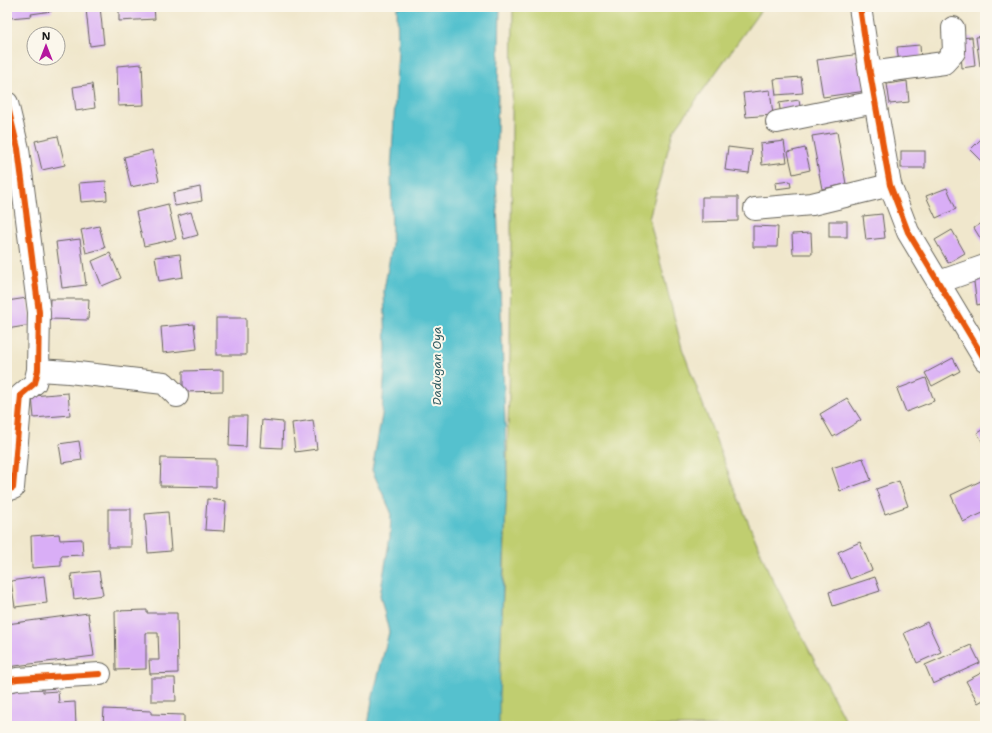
<svg xmlns="http://www.w3.org/2000/svg" width="992" height="733" font-family="'Shantell Sans',sans-serif">
<rect width="100%" height="100%" fill="#fbf7ec"/>
<filter id="ink" filterUnits="userSpaceOnUse"><feTurbulence type="fractalNoise" baseFrequency=".025" numOctaves="2"/><feDisplacementMap in="SourceGraphic" scale="8" xChannelSelector="R" yChannelSelector="G"/><feConvolveMatrix kernelMatrix="1 2 1 2 8 2 1 2 1" color-interpolation-filters="sRGB"/></filter>
<filter id="wash" filterUnits="userSpaceOnUse"><feTurbulence type="fractalNoise" baseFrequency=".012" numOctaves="4" result="noise"/><feDisplacementMap in="SourceGraphic" scale="16" xChannelSelector="R" yChannelSelector="G"/><feGaussianBlur stdDeviation="0.9" result="paint"/><feColorMatrix in="noise" values="0 0 0 0 0 0 0 0 0 0 0 0 0 0 0 0 0 1.4 0 .05"/><feComposite in="paint" operator="in"/></filter>
<g filter="url(#wash)">
<rect width="100%" height="100%" fill="#f0e7cc"/>
<polygon fill="#c0ce70" stroke="#6e7546" points="513,7 763,7 673,132 649,218 682,348 732,483 768,570 848,726 497,726 504,570 510,356"/>
<polygon fill="#55c1ce" stroke="#386e75" points="397,7 500,7 496,175 507,477 499,694 499,726 368,726 372,700 389,632 380,595 390,537 391,512 372,470 382,415 386,348 384,290 392,245 391,171 398,50"/>
<g id="blocks">
<g fill="#d9aef6">
<polygon points="9,7 51,7 52,11 31,14 32,16 10,18"/>
<polygon points="100,7 104,44 90,46 86,9"/>
<polygon points="119,7 154,7 155,19 119,21"/>
<polygon points="985,36 985,65 980,66 976,37"/>
<polygon points="972,37 975,66 962,68 960,38"/>
<polygon points="920,45 921,61 899,64 897,47"/>
<polygon points="860,54 866,91 823,97 817,60"/>
<polygon points="142,64 144,105 118,106 117,66"/>
<polygon points="801,77 803,93 776,95 774,79"/>
<polygon points="907,81 909,102 890,104 887,84"/>
<polygon points="92,84 95,108 76,111 73,87"/>
<polygon points="770,90 773,115 746,117 743,93"/>
<polygon points="799,100 801,112 781,115 779,103"/>
<polygon points="837,132 846,184 822,189 812,136"/>
<polygon points="58,136 65,165 42,170 35,141"/>
<polygon points="981,139 985,143 985,159 982,162 970,150"/>
<polygon points="784,141 787,162 762,165 760,144"/>
<polygon points="728,147 752,150 749,173 725,170"/>
<polygon points="805,148 810,170 793,174 788,152"/>
<polygon points="152,150 159,181 131,187 124,157"/>
<rect x="901" y="151" width="24" height="17"/>
<polygon points="106,181 107,200 81,202 79,183"/>
<polygon points="790,181 791,187 776,189 775,183"/>
<polygon points="200,187 202,201 175,206 173,193"/>
<polygon points="947,188 956,209 936,218 926,196"/>
<polygon points="702,197 738,197 738,221 702,222"/>
<polygon points="168,204 176,239 144,246 136,212"/>
<polygon points="191,212 198,235 184,239 178,216"/>
<polygon points="882,214 885,238 866,240 863,216"/>
<rect x="829" y="221" width="18" height="16"/>
<polygon points="985,221 985,246 974,228"/>
<polygon points="99,226 105,248 86,253 81,230"/>
<polygon points="753,226 778,227 777,247 753,247"/>
<polygon points="952,230 965,253 948,263 935,240"/>
<polygon points="811,233 812,254 793,254 792,234"/>
<polygon points="80,239 86,285 62,288 56,242"/>
<polygon points="110,253 121,278 102,286 92,261"/>
<polygon points="180,254 183,277 159,281 155,257"/>
<polygon points="985,273 985,303 977,305 973,275"/>
<polygon points="27,298 31,325 7,329 7,301"/>
<polygon points="50,299 89,299 88,320 49,319"/>
<rect x="216" y="318" width="30" height="37"/>
<polygon points="194,324 197,349 163,353 161,327"/>
<polygon points="953,358 960,371 932,386 925,373"/>
<polygon points="223,370 223,391 183,392 183,371"/>
<polygon points="926,378 934,401 906,412 897,389"/>
<polygon points="68,393 70,415 34,418 32,396"/>
<polygon points="847,398 861,420 833,437 820,414"/>
<polygon points="230,416 247,416 246,447 229,446"/>
<polygon points="262,420 283,422 282,448 260,447"/>
<polygon points="313,420 317,449 295,452 292,423"/>
<polygon points="985,428 985,446 977,433"/>
<polygon points="79,441 82,460 62,463 59,444"/>
<polygon points="161,458 216,459 216,487 160,486"/>
<polygon points="863,458 871,480 840,491 832,468"/>
<polygon points="985,479 985,512 963,522 951,495"/>
<polygon points="899,481 908,506 885,514 876,489"/>
<polygon points="207,499 226,501 224,531 205,530"/>
<rect x="108" y="509" width="23" height="38"/>
<polygon points="168,512 171,551 148,553 145,514"/>
<polygon points="59,534 60,540 82,539 83,555 61,556 61,566 32,568 31,536"/>
<polygon points="860,542 872,570 850,579 838,552"/>
<polygon points="99,571 103,595 74,599 71,574"/>
<polygon points="44,576 47,603 15,607 11,581"/>
<polygon points="875,577 880,591 833,606 829,592"/>
<polygon points="147,610 147,613 177,613 178,673 150,674 149,660 159,660 158,633 146,633 146,669 116,670 115,611"/>
<polygon points="88,613 94,656 7,667 7,624"/>
<polygon points="927,622 941,652 917,663 904,633"/>
<polygon points="971,645 980,663 933,684 925,665"/>
<polygon points="985,671 985,699 978,703 966,681"/>
<polygon points="151,678 175,678 176,701 151,701"/>
<polygon points="7,689 43,689 43,692 58,691 59,703 75,702 76,726 7,726"/>
<polygon points="104,709 151,711 151,714 184,715 184,726 103,726"/>
</g>
</g>
</g>
<g filter="url(#ink)">
<use href="#blocks" fill-opacity="0" stroke="#66635a" stroke-width="1"/>
<g fill="none" stroke-linecap="round" stroke-linejoin="round">
<g stroke="#66635a" stroke-width="24">
<g id="minor">
<polyline points="860,7 870,73 890,185 908,232 985,360"/>
<polyline points="870,73 944,63 954,52 953,28"/>
<polyline points="7,103 18,149 39,312 38,370 35,383 21,395 13,488 7,490"/>
<polyline points="777,122 875,102"/>
<polyline points="755,209 812,204 890,185"/>
<polyline points="939,282 985,266"/>
<polyline points="38,370 69,372 164,383 177,396"/>
<polyline points="7,681 17,679 100,674"/>
</g>
</g>
<use href="#minor" stroke="#fff" stroke-width="22"/>
<g stroke="#fbf7ec" stroke-width="8">
<g id="cycleway">
<polyline points="860,7 870,73 890,185 908,232 985,360"/>
<polyline points="7,103 18,149 39,312 38,370 35,383 21,395 13,488 7,490"/>
<polyline points="7,681 17,679 100,674"/>
</g>
</g>
<use href="#cycleway" stroke="#e8590c" stroke-width="6"/>
</g>
</g>
<g text-anchor="middle" dominant-baseline="central" stroke-width="4" stroke-linejoin="round" paint-order="stroke">
<g font-size="12" font-style="italic" fill="#335e63" stroke="#fbf7ec">
<text transform="translate(437 366) rotate(-90)">Dadugan Oya</text>
</g>
</g>
<rect width="992" height="733" fill="none" stroke="#fbf7ec" stroke-width="24"/>
<g transform="translate(46 46)"><circle r="19" fill="#fbf7ec" stroke="#a29f99"/>
<path d="M0-3L7 15L0 10L-7 15Z" fill="#b5179e"/>
<text y="-6" font-size="11" font-weight="bold" text-anchor="middle" fill="#1c1c1c">N</text>
</g>
</svg>
